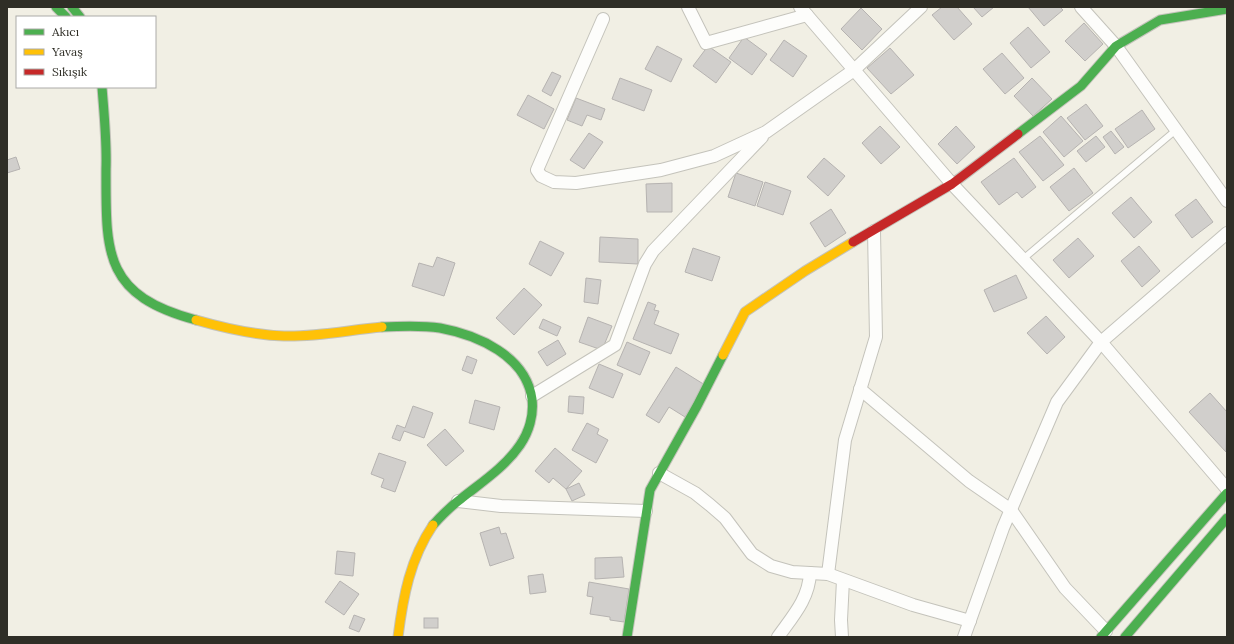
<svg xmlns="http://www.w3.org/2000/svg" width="1234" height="644" font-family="Lora,serif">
<rect width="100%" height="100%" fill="#f1efe4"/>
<g fill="#d1cfcc" stroke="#b6b3b1">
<polygon points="942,7 957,7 972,24 954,40 932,15"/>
<polygon points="973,7 994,7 982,17"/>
<polygon points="1028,7 1060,7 1063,10 1044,26"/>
<polygon points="861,8 882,29 862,50 841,29"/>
<polygon points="1084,23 1103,44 1085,61 1065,41"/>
<polygon points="1028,27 1050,52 1031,68 1010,43"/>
<polygon points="744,37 767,54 752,75 729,58"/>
<polygon points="784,40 807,56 793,77 770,60"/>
<polygon points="657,46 682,59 671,82 645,69"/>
<polygon points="708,46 731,62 716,83 693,66"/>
<polygon points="890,48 914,75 891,94 867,68"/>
<polygon points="1002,53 1024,78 1005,94 983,69"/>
<polygon points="552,72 561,76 551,96 542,91"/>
<polygon points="620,78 652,90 644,111 612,99"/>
<polygon points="1032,78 1052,99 1033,116 1014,96"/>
<polygon points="528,95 554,109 544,129 517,115"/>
<polygon points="576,98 605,109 601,120 587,115 582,126 567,120"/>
<polygon points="1086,104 1103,126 1085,140 1067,118"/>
<polygon points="1142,110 1155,129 1128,148 1115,129"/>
<polygon points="1061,116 1083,141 1064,157 1043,132"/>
<polygon points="880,126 900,147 881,164 862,143"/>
<polygon points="956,126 975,147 957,164 938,144"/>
<polygon points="1111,131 1124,147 1115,154 1103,137"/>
<polygon points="589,133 603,142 584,169 570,160"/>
<polygon points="1040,136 1064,165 1043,181 1019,152"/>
<polygon points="1096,136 1105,147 1086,162 1077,151"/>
<polygon points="16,157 20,169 7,173 7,160"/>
<polygon points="824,158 845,176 828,196 807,177"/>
<polygon points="1014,158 1036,187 1022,198 1017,192 999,205 981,182"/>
<polygon points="1074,168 1093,193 1069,211 1050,187"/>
<polygon points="736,173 763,182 755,206 728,197"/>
<polygon points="765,182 791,191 783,215 757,206"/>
<polygon points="672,183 672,212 647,212 646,184"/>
<polygon points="1131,197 1152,222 1134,238 1112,213"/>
<polygon points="1196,199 1213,222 1192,238 1175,215"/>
<polygon points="831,209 846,233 825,247 810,223"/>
<polygon points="600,237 638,239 638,264 599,262"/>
<polygon points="1078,238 1094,256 1069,278 1053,260"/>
<polygon points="540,241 564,253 551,276 529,264"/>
<polygon points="1139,246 1160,271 1142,287 1121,261"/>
<polygon points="693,248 720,257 712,281 685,272"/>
<polygon points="437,257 455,263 444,296 412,286 419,263 433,267"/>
<polygon points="1016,275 1027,298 994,312 984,290"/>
<polygon points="586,278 601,280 598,304 584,302"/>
<polygon points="524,288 542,305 514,335 496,318"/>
<polygon points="648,302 656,305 654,310 659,311 654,324 679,334 671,354 633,339"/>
<polygon points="1046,316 1065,337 1047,354 1027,333"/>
<polygon points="588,317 612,326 602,350 579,342"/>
<polygon points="543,319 561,327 557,336 539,328"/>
<polygon points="558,340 566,354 547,366 538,352"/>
<polygon points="627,342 650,352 640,375 617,365"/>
<polygon points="467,356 477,360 472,374 462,370"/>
<polygon points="599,364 623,374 613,398 589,388"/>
<polygon points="676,367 705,385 685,417 669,407 659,423 646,415"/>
<polygon points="1210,393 1227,412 1226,452 1189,412"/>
<polygon points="569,396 584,397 583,414 568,412"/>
<polygon points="475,400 500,407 494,430 469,423"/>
<polygon points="413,406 433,413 424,438 404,431 400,441 392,438 397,425 405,428"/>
<polygon points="587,423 599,429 597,434 608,440 596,463 572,450"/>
<polygon points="445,429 464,451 446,466 427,445"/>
<polygon points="555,448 582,471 566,489 553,478 549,483 535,471"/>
<polygon points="379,453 406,462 395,492 381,487 384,479 371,474"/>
<polygon points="579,483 585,495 572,501 566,489"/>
<polygon points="499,527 501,534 506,533 514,558 490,566 480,533"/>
<polygon points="337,551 355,553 353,576 335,574"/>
<polygon points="622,557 624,577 595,579 595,558"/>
<polygon points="543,574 546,592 530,594 528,576"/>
<polygon points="340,581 359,594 344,615 325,602"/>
<polygon points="589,582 629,589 624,622 610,620 610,617 590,614 593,597 587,596"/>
<polygon points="354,615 365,619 359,632 349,628"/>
<rect x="424" y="618" width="14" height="10"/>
</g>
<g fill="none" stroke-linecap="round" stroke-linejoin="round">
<g stroke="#c4c3bb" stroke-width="8">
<polyline id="lane" points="1023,259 1176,130"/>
</g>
<g stroke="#c4c3bb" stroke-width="14">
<g id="street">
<polyline points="688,7 706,43 807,15"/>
<polyline points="800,7 952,184 1101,342 1227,489"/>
<polyline points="1081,7 1116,46 1227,201"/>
<polyline points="603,19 537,170 541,176 554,182 576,183 661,170 714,156 766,132 854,70 921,7"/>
<polyline points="860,389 969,481 1011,510 1065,588 1106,631"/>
<polyline points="532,396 615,345 645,264 653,251 762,137"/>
<polyline points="659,473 695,493 710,505 725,518 752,554 771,566 792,572 828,574 913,605 970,621"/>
<polyline points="458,501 501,506 646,511"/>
<polyline points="828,574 845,440 876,337 874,231"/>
<path d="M778,637C792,617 809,599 810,573"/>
<polyline points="842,637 841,620 843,580"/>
<polyline points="964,637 1003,528 1057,402 1101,342 1227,233"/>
</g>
</g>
<g stroke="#c4c3bb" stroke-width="11">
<g id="fast">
<polyline points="56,7 66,17"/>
<polyline points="72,7 80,17"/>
<path d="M102,87C104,114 107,142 106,169C106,253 103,295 196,320"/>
<polyline points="1018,134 1081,86 1116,46 1160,20 1227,9"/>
<path d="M382,327C401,326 421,325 440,328C478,335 526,356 532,399C534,415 529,432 520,445C505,467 482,482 462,498C451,506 442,515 433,525"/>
<polyline points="627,637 650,490 697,406 723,355"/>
<polyline points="1101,637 1227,493"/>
<polyline points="1125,637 1227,518"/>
</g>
</g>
<g stroke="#c4c3bb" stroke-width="11">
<g id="slow">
<path d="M196,320C224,328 254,335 284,336C316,337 349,330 382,327"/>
<polyline points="723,355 745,312 805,271 853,242"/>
<path d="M398,637C403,597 410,559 433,525"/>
</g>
</g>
<g stroke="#c4c3bb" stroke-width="11">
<polyline id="jam" points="853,242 952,184 1018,134"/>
</g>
<use href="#lane" stroke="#fdfdfb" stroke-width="6"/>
<use href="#street" stroke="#fdfdfb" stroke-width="12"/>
<use href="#fast" stroke="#4caf50" stroke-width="9"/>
<use href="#slow" stroke="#ffc107" stroke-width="9"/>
<use href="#jam" stroke="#c62828" stroke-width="9"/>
</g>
<rect width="1234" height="644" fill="none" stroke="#2f2e26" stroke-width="16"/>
<rect x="16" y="16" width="140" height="72" fill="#ffffff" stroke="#acaba8"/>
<rect x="24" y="29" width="20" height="6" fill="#4caf50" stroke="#acaba8"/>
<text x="52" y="36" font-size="12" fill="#2f2e26">Akıcı</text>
<rect x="24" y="49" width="20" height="6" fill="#ffc107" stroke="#acaba8"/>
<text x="52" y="56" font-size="12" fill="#2f2e26">Yavaş</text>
<rect x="24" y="69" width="20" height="6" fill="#c62828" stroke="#acaba8"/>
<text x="52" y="76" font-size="12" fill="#2f2e26">Sıkışık</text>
</svg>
